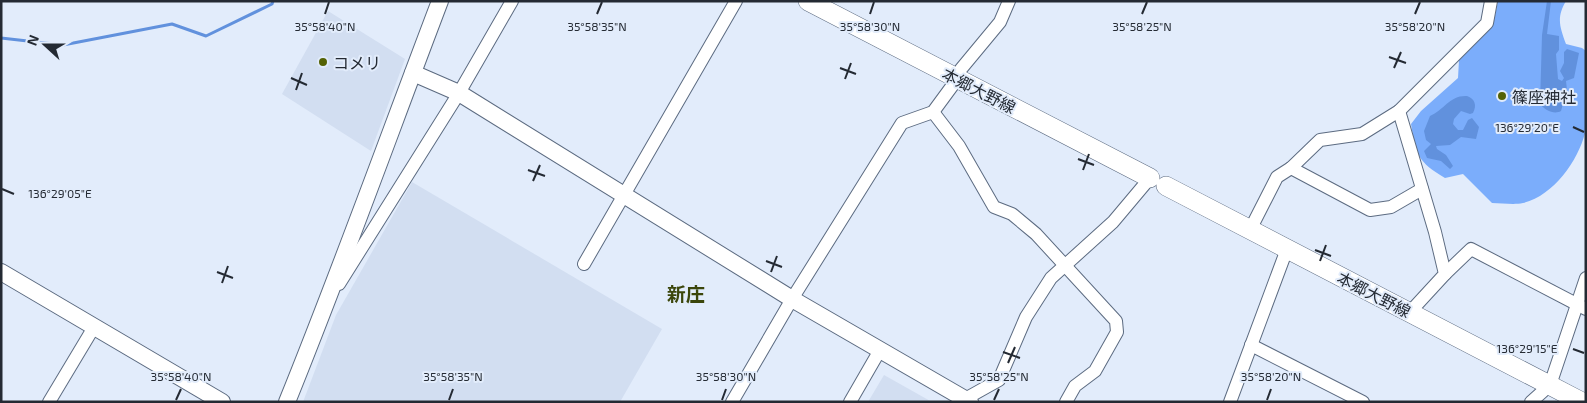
<svg xmlns="http://www.w3.org/2000/svg" width="1587" height="403" font-family="'Exo 2','Noto Sans JP',sans-serif">
<rect width="100%" height="100%" fill="#e2ecfb"/>
<g fill="#d2def1">
<polygon points="328,11 405,59 371,151 282,94"/>
<polygon points="412,182 662,329 620,402 303,402 336,315"/>
<polygon points="884,375 932,402 868,402"/>
</g>
<path fill="#7badfb" d="M1498,1H1566C1556,18 1560,27 1566,44L1582,48L1586,51C1586,71 1587,116 1585,133C1578,161 1553,196 1523,203C1514,205 1502,203 1492,203L1463,174L1445,178C1418,162 1416,155 1411,124L1421,111L1458,78L1459,60L1493,25Z"/>
<g fill="#6191dd">
<path d="M1547,1H1551L1547,34L1559,36V50L1556,54L1558,79L1562,81L1564,78L1560,71L1564,63V52L1567,49L1579,53L1574,78L1566,81L1567,90L1561,111C1554,115 1545,110 1540,104L1542,35Z"/>
<path d="M1467,96C1475,99 1477,105 1473,113L1470,114L1461,111L1454,119L1453,124L1458,130H1463L1468,120L1472,118L1479,127L1476,139L1461,137L1450,145L1436,146L1437,149L1446,155L1453,166L1450,169L1441,161L1427,158L1424,151L1431,144L1426,140L1424,131L1430,116C1444,110 1450,95 1467,96Z"/>
</g>
<g fill="none" stroke-linecap="round" stroke-linejoin="round">
<polyline stroke="#6191dd" stroke-width="3" points="1,38 63,45 172,24 206,36 272,4 273,1"/>
<g stroke="#5c6b81" stroke-width="14">
<g id="minor">
<polyline points="1399,111 1435,232 1445,274 1410,312"/>
<polyline points="933,112 959,146 994,207 1012,214 1036,234 1116,321 1117,332 1095,371 1075,386 1066,402"/>
<polyline points="1291,168 1370,210 1391,207 1422,189"/>
<polyline points="1250,230 1277,177 1291,168 1320,140 1362,134 1399,111 1487,23 1491,1"/>
<polyline points="584,264 736,1"/>
<polyline points="1445,274 1471,249 1586,309"/>
<polyline points="339,284 459,93 512,1"/>
<polyline points="1251,345 1363,402"/>
<polyline points="965,399 999,380 1026,317 1051,278 1113,222 1150,178"/>
<polyline points="49,402 94,327"/>
<polyline points="732,402 792,299 902,123 933,112 958,78 961,69 1000,22 1009,1"/>
<polyline points="850,402 880,350"/>
<polyline points="1230,402 1287,249"/>
<polyline points="1531,402 1550,385 1586,278"/>
</g>
</g>
<g stroke="#5c6b81" stroke-width="18">
<g id="tertiary">
<polyline points="413,73 459,93 792,299 970,402"/>
<polyline points="1,272 222,402"/>
<path d="M287,402C341,269 389,135 440,1"/>
</g>
</g>
<g stroke="#5c6b81" stroke-width="20">
<g id="secondary">
<polyline points="808,1 1150,178"/>
<polyline points="1166,186 1582,402"/>
</g>
</g>
<use href="#minor" stroke="#fff" stroke-width="12"/>
<use href="#tertiary" stroke="#fff" stroke-width="16"/>
<use href="#secondary" stroke="#fff" stroke-width="19"/>
</g>
<path fill="none" stroke="#242a33" stroke-width="2" d="M325,14L329,2M597,14L602,2M870,14L874,2M1142,14L1147,2M1415,14L1420,2M1389,57L1406,63M840,68L856,74M1394,68L1401,52M291,78L307,85M845,79L851,63M296,90L302,73M1573,127L1584,132M1078,159L1094,165M528,170L545,176M1083,170L1089,154M533,181L540,165M2,189L14,194M1315,250L1331,256M766,261L782,267M1320,261L1326,245M217,272L233,278M771,272L777,256M222,283L228,266M1573,349L1584,353M1003,352L1020,358M1008,363L1015,347M176,400L181,389M449,400L453,389M722,400L726,389M994,400L999,389M1267,400L1271,389"/>
<g fill="#546205" stroke="#e2ecfb" stroke-width="2">
<circle cx="323" cy="62" r="5"/>
<circle cx="1502" cy="96" r="5"/>
</g>
<g text-anchor="middle" dominant-baseline="central" stroke-width="4" stroke-linejoin="round" paint-order="stroke">
<g font-size="16" fill="#242a33" stroke="#e2ecfb" text-anchor="start">
<text x="333" y="62">コメリ</text>
<text x="1512" y="96">篠座神社</text>
</g>
<g font-size="16" fill="#242a33" stroke="#e2ecfb">
<text transform="translate(979 90) rotate(27)">本郷大野線</text>
<text transform="translate(1374 294) rotate(27)">本郷大野線</text>
</g>
<g font-size="19" font-weight="bold" fill="#3b460b" stroke="#e2ecfb">
<text x="686" y="293">新庄</text>
</g>
</g>
<g font-size="12" text-anchor="middle" fill="#242a33" stroke="#e2ecfb" stroke-width="4" stroke-linejoin="round" paint-order="stroke">
<text x="325" y="31">35°58'40"N</text>
<text x="597" y="31">35°58'35"N</text>
<text x="870" y="31">35°58'30"N</text>
<text x="1142" y="31">35°58'25"N</text>
<text x="1415" y="31">35°58'20"N</text>
<text x="1527" y="132">136°29'20"E</text>
<text x="60" y="198">136°29'05"E</text>
<text x="1527" y="353">136°29'15"E</text>
<text x="181" y="381">35°58'40"N</text>
<text x="453" y="381">35°58'35"N</text>
<text x="726" y="381">35°58'30"N</text>
<text x="999" y="381">35°58'25"N</text>
<text x="1271" y="381">35°58'20"N</text>
</g>
<rect width="1587" height="403" fill="none" stroke="#242a33" stroke-width="5"/>
<g transform="translate(45 45) rotate(291)" stroke="#e2ecfb" stroke-width="4" paint-order="stroke">
<path d="M0-4L9 19L0 12L-9 19Z" fill="#242a33"/>
<text y="-8" font-size="14" font-weight="bold" text-anchor="middle" fill="#242a33">N</text>
</g>
</svg>
